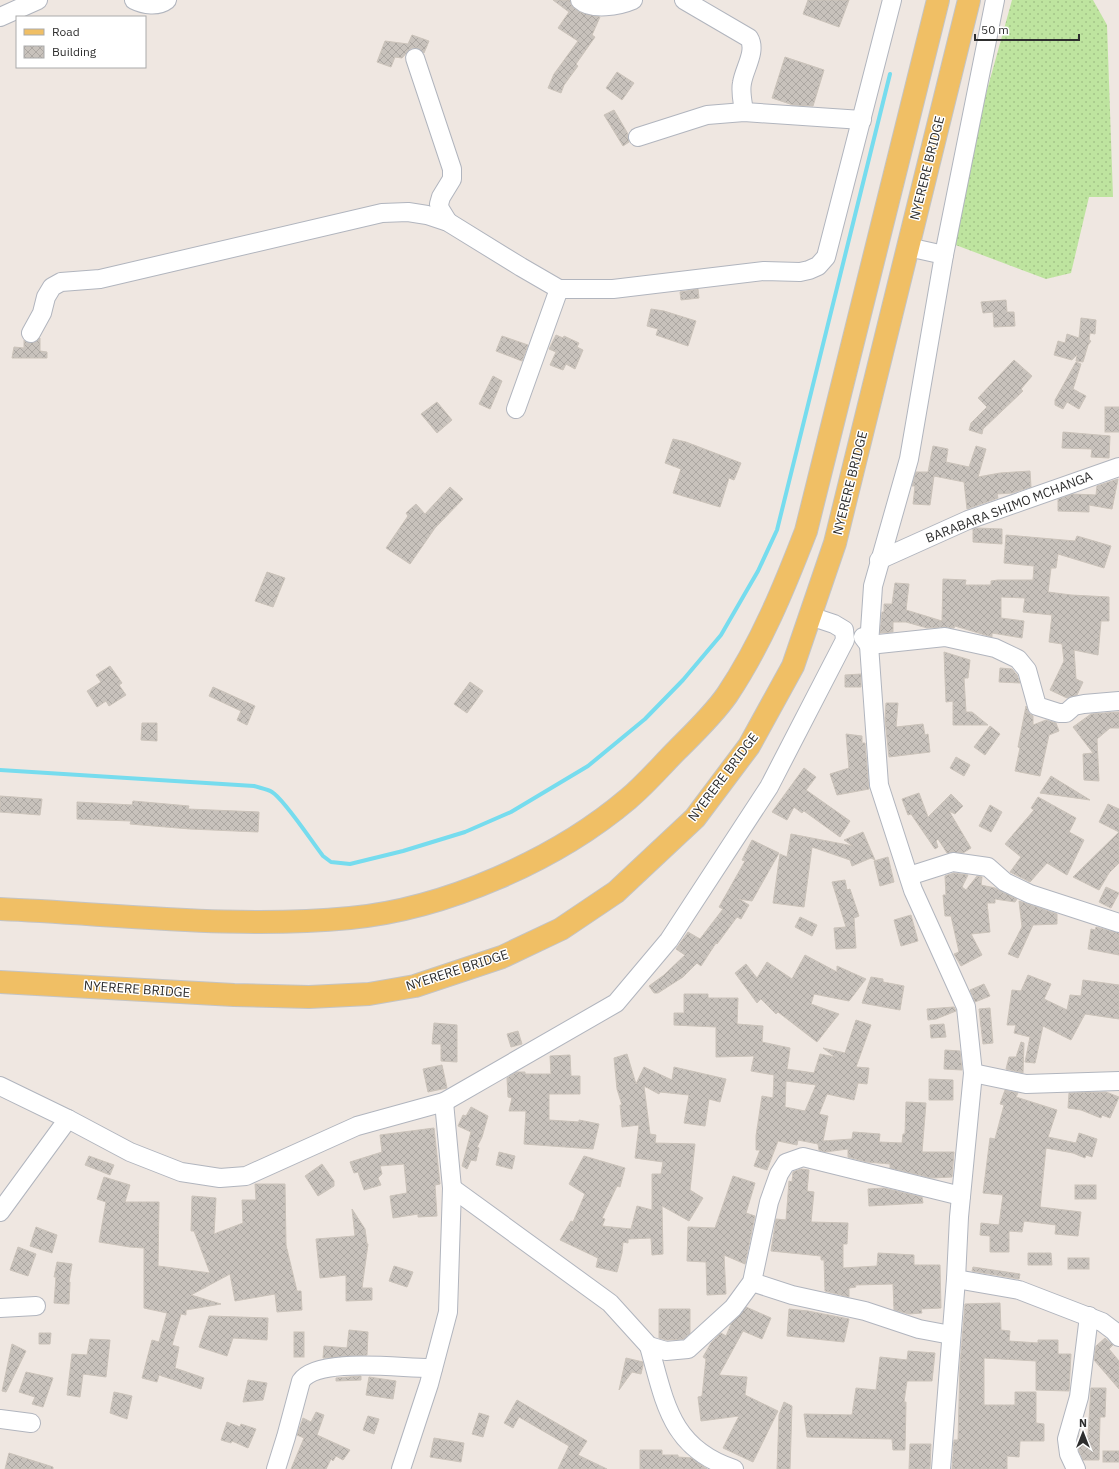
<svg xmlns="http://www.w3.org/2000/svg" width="1119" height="1469" font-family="'IBM Plex Sans',sans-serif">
<defs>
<pattern id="grass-dots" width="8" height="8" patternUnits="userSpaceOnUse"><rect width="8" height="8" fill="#bee49f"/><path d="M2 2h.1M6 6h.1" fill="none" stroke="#a4c489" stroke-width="1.8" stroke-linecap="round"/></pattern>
<pattern id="building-cross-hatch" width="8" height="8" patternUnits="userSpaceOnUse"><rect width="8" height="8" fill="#c8c2bc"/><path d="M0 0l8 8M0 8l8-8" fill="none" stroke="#aca7a2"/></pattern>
</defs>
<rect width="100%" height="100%" fill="#efe7e1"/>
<polygon fill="url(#grass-dots)" points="1012,0 1093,0 1107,25 1113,197 1089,197 1071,273 1046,279 953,244 950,224"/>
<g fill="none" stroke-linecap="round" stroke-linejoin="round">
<path stroke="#76dcee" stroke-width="4" d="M0,770L254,786C260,788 267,789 272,792C284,799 312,842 323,856L331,862L350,864L403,851L465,832L511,812L588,766L645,719L683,680L721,635L758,571L777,530L890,74"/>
</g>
<g fill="url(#building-cross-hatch)" stroke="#cbc3ba" fill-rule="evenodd">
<polygon points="553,0 570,0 571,5 580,12 600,17 592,35 595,37 576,64 578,66 564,85 561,93 548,88 554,74 578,41 558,28 569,12"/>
<polygon points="808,0 849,0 839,27 803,14"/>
<polygon points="412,35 429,41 424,53 417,48 411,48 402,58 395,57 391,67 377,62 385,41 408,44"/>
<polygon points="785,57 824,70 813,106 793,105 772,98"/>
<polygon points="617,72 634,83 622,100 606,88"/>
<polygon points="614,110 628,134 629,142 623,146 604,115"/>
<polygon points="698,289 699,298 681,300 680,292"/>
<polygon points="1006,300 1007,312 1014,312 1015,326 994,327 993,312 983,313 981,302"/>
<polygon points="651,309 664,311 696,321 688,346 656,335 658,329 647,326"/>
<polygon points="1081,318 1096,320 1095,334 1090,333 1089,340 1091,341 1088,345 1083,362 1076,361 1077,355 1072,360 1054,355 1058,341 1065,343 1067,334 1079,338"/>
<polygon points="556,335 563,338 564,336 579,343 577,347 583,350 575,369 566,364 563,370 550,365 556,352 549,349"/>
<polygon points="502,336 528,345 522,361 496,351"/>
<polygon points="40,338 40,351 47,352 47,358 12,358 14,347 24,348 24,340 32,343"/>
<polygon points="1014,360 1032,376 1021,389 1023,391 983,429 982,434 969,430 971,423 987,407 978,398"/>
<polygon points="1076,362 1081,364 1073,389 1086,396 1079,409 1067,402 1063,409 1055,405 1055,400"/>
<polygon points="493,376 502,381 490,409 479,404"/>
<polygon points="437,402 452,420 437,433 421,414"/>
<rect x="1105" y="407" width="14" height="25"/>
<polygon points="1063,432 1110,436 1109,458 1091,457 1092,449 1062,448"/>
<polygon points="673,439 686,442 741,463 734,480 729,478 720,507 673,493 681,469 665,463"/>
<polygon points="933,446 948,449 946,462 969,467 976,446 986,449 978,477 1000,473 1030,471 1031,487 1012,493 997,494 998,498 967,509 964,482 934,476 930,505 913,504 915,486 912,486 916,472 928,472"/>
<polygon points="1118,479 1112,509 1089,505 1089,512 1058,511 1058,499 1072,494 1096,495 1097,486"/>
<polygon points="450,487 463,499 435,528 410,564 386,548 408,516 406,513 416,504 425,514"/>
<polygon points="977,528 1002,529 1002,544 973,542 973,529"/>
<polygon points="1006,535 1075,541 1077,536 1111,546 1104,568 1058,554 1056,568 1051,568 1048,592 1071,595 1109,597 1109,621 1101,621 1098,655 1074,650 1076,679 1083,682 1077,695 1067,698 1050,690 1064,661 1062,644 1049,642 1052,615 1023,612 1025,598 1001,597 1001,618 1024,621 1022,638 992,633 992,637 955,626 954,628 944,627 927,628 906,622 893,622 893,632 880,633 882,612 884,612 884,604 892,604 895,583 909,584 906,610 942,621 943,579 966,580 965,585 991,585 991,581 998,580 1033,580 1034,566 1004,563"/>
<polygon points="267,572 285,578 273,607 255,601"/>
<polygon points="944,652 970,660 968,678 964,678 966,712 972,712 988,725 953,725 953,701 946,702"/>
<polygon points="110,666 122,683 119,685 126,695 109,706 106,701 97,707 87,691 101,682 96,675"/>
<polygon points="1000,668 1012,669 1017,675 1020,683 999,682"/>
<polygon points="861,674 861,687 845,687 845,675"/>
<polygon points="470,682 483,691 467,713 454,704"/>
<polygon points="213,687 255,706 247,725 237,720 241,711 209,696"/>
<polygon points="886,703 898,703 896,727 923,724 925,735 928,734 930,752 889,757 885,719"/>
<polygon points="1026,706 1029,713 1033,716 1033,725 1046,720 1056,723 1059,731 1049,735 1040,776 1015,771 1020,748 1018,747"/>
<polygon points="1119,712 1119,728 1110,728 1097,739 1099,781 1084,780 1083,754 1093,753 1073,727 1091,714"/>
<polygon points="142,723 157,723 157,741 141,740"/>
<polygon points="990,726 1000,734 985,755 974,747"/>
<polygon points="846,734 862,736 862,743 865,743 869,789 837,795 830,774 849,768"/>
<polygon points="956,757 970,765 964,776 950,768"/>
<polygon points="804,768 816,777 806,790 850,821 840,837 804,811 802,813 794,807 787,820 772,812"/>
<polygon points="1051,776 1090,800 1040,793"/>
<polygon points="919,793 928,817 951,794 963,806 955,814 949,811 971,848 963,853 947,853 938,839 936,841 938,847 935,849 911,814 908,815 902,799"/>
<polygon points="0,796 42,799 40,815 0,812"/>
<polygon points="1038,797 1076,818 1069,832 1084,840 1067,875 1047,863 1030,882 1010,872 1021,857 1005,844 1034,810 1031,808"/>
<polygon points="133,801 189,806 188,809 259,812 258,832 190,829 130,824 131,821 77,819 77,802 132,805"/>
<polygon points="1108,804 1119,809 1119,863 1109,873 1099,890 1073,877 1119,832 1099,822"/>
<polygon points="990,805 1002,812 991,832 979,826"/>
<polygon points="863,832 875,860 871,858 852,866 850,860 812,847 804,907 773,903 780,854 787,857 791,834 853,846 844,840"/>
<polygon points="752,840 779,853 752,901 739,899 749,905 741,919 737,917 717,944 716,943 701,966 697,963 683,977 658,993 654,993 649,986 664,975 685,955 676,949 688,932 700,939 723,909 719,907 745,861 742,860"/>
<polygon points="888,857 894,882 880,886 874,861"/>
<polygon points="954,873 968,875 962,887 966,890 977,876 982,877 981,885 995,888 1017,899 1015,902 995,899 995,903 987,903 990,932 971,934 982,955 961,966 954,954 959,952 951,916 945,916 943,895 946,895 945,876"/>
<polygon points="845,880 847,890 850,889 859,916 854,918 856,948 836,949 834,928 846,927 832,882"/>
<polygon points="1106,887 1119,893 1111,908 1099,902"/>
<polygon points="1019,901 1057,914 1057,924 1033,925 1018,958 1008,954 1022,927"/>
<polygon points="911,915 918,941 901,946 894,920"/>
<polygon points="800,917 817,925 812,936 795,927"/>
<polygon points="1096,927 1119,933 1119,955 1088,949 1091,929 1095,930"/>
<polygon points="805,955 837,972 837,966 866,979 849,1001 814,994 811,1004 839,1014 817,1042 778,1012 776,1014 761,999 757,1003 735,973 746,964 757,978 767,962 792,979"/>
<polygon points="1028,975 1051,984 1044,999 1067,1010 1070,995 1081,996 1083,980 1119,985 1119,1019 1085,1014 1071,1040 1043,1026 1035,1063 1025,1062 1030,1037 1014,1033 1016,1025 1007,1025 1012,990 1021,991"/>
<polygon points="871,977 883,979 883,982 904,986 900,1010 862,1003"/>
<polygon points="984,984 990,996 975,1002 970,990"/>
<path d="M684,994H708V998H738L737,1024L763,1026L762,1042L790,1048L787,1069L814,1073L820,1054L835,1057L823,1048L845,1053L856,1020L871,1025L856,1067L869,1068L867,1084L858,1083L854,1100L827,1094L819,1114L828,1116L823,1141L852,1139L853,1132L880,1134L879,1142L902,1143L903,1134H905L906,1102L926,1103L922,1152H954L952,1177L932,1178L890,1168V1164L867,1162L848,1157V1149L825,1152L819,1150L818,1144L798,1140L797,1145L778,1141L767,1170L754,1166L760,1150H756V1136L762,1096L773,1098L774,1075L751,1071L754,1056L716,1057V1027L674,1025V1013H684ZM786,1081L816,1085L805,1111L785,1107Z"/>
<polygon points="954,1007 956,1011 936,1019 928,1020 927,1009"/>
<polygon points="990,1008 993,1043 983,1044 979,1009"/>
<polygon points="434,1023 457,1025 457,1062 441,1061 441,1044 432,1044"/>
<polygon points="944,1024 946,1037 931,1038 930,1025"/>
<polygon points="518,1031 522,1044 511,1047 507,1034"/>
<polygon points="1021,1042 1024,1043 1023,1073 1006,1069 1009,1057 1016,1057"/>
<polygon points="945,1050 960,1051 962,1070 944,1069"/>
<polygon points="627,1054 636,1084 644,1067 672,1080 674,1067 726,1079 720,1102 709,1099 705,1126 684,1123 689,1095 660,1092 659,1094 644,1086 650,1134 656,1135 655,1143 695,1144 690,1190 703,1198 689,1221 662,1206 663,1254 652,1255 651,1238 628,1239 628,1243 623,1242 622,1253 617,1272 596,1267 598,1258 560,1240 571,1221 573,1222 585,1194 569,1184 584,1156 625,1168 620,1187 617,1186 602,1218 605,1219 602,1226 631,1229 637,1206 652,1210 652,1174 661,1174 663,1162 635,1158 639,1125 622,1127 620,1105 622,1105 617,1089 614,1058"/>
<polygon points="570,1055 571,1076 580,1076 580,1094 549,1094 549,1120 579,1122 579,1120 599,1124 593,1149 524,1144 526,1111 509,1111 512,1098 508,1097 507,1078 516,1072 525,1072 525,1074 551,1074 550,1056"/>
<polygon points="442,1065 447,1088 428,1092 423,1069"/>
<polygon points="929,1079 953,1080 953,1100 929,1100"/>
<polygon points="1005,1090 1018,1093 1016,1097 1057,1110 1048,1137 1076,1143 1079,1133 1097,1139 1092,1157 1086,1155 1085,1158 1073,1153 1046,1148 1040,1207 1081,1212 1078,1236 1055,1234 1056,1225 1024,1221 1022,1232 1009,1231 1009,1252 990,1252 990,1236 980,1235 981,1223 999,1225 1003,1195 983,1193 990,1138 995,1139 1004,1105 1000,1104"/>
<polygon points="1106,1092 1119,1097 1110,1118 1102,1115 1101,1118 1081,1110 1068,1108 1069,1093"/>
<polygon points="471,1107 488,1116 482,1137 477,1147 479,1148 476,1161 471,1160 467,1169 462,1166 471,1132 458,1126 463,1115 466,1116"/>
<polygon points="434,1128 440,1184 435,1185 437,1216 418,1217 418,1214 393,1218 390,1196 407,1193 404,1164 380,1166 382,1174 378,1178 381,1185 364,1190 358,1172 354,1173 350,1162 382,1152 380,1135"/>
<polygon points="499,1152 515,1156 512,1169 496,1165"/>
<polygon points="89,1156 114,1165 110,1175 85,1165"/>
<polygon points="322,1164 334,1181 334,1186 318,1196 305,1176"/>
<polygon points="801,1169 809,1170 807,1191 814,1192 811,1222 848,1223 847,1244 843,1244 843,1268 877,1266 878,1253 914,1255 914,1265 940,1265 941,1308 921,1309 922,1313 909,1314 894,1310 893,1284 855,1285 856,1287 849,1288 849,1297 825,1291 824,1260 821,1260 821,1256 771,1251 776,1219 786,1220 789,1181 792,1182 793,1172"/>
<polygon points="733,1176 755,1183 746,1213 755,1216 745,1264 724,1255 726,1294 707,1295 706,1262 687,1261 688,1227 715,1228"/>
<polygon points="104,1177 130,1185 125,1202 159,1202 158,1266 210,1273 194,1231 191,1231 192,1196 216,1198 214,1234 243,1223 242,1200 256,1200 255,1184 285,1184 286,1245 297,1291 301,1291 302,1310 277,1312 275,1294 235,1301 230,1274 191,1295 221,1304 186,1310 186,1315 181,1314 172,1345 179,1347 175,1368 204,1378 201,1389 159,1375 157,1382 142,1378 152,1340 159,1342 167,1313 144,1308 144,1248 130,1247 99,1242 106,1202 97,1199"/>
<rect x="1075" y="1185" width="21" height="14"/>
<polygon points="884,1188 922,1197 923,1203 869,1206 868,1189"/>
<polygon points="352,1209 365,1229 367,1244 368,1244 362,1288 372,1288 372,1300 346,1301 346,1275 320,1278 316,1239 355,1236"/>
<polygon points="36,1227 57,1235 52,1253 30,1246"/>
<polygon points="18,1247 36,1254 28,1276 10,1270"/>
<polygon points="1028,1253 1051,1253 1052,1265 1028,1265"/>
<rect x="1068" y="1258" width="21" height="11"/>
<polygon points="57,1262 72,1264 69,1282 70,1282 69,1304 54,1303 56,1277 54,1277"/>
<polygon points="394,1266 413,1272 407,1287 389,1281"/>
<polygon points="973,1267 1020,1274 1019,1279 972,1271"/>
<polygon points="1000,1303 1001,1330 1010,1331 1009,1341 1038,1343 1038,1340 1058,1340 1058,1354 1071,1354 1069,1391 1036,1390 1036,1361 984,1358 984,1405 1015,1405 1015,1392 1036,1392 1036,1423 1044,1424 1044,1441 1020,1441 1019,1457 1007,1456 1007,1469 952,1469 954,1440 958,1440 960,1365 965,1304"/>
<polygon points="746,1307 771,1318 762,1339 743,1331 719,1375 747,1377 745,1395 778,1411 753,1462 723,1448 739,1416 701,1421 698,1397 702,1396 706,1359 703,1357 711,1343 721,1333 726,1336 731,1324"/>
<polygon points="659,1309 690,1309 690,1333 684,1339 667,1340 659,1338"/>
<polygon points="789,1309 808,1311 849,1319 844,1342 787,1336"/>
<polygon points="209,1316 268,1318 267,1340 233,1338 227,1356 199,1347"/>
<polygon points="349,1330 368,1332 367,1355 323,1358 324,1346 347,1348"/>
<rect x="294" y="1332" width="10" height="25"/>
<polygon points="39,1333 51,1333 50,1344 39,1344"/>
<polygon points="1105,1338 1113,1345 1109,1349 1119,1361 1119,1389 1094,1360 1096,1346"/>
<polygon points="90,1339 110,1340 106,1377 83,1374 80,1397 67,1395 72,1354 87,1355"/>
<polygon points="12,1344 26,1351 6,1392 2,1391"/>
<polygon points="908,1351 935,1353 932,1381 907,1381 904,1402 906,1402 905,1450 893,1450 892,1439 807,1437 804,1414 852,1415 856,1388 876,1390 880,1357 907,1360"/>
<polygon points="626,1358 643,1362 643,1365 641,1374 632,1372 619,1390"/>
<polygon points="26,1372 53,1378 43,1407 32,1404 35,1397 19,1392"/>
<polygon points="361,1376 361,1380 336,1381 336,1378"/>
<polygon points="369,1377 396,1381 393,1399 366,1395"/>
<polygon points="248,1380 267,1383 263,1400 243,1402"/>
<polygon points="1091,1388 1106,1388 1105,1417 1100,1417 1099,1460 1083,1460 1079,1451 1078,1440 1079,1435 1088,1436"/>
<polygon points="114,1392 132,1396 127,1419 110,1413"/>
<polygon points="517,1400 587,1441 578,1455 607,1469 558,1469 569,1446 519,1417 513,1428 504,1423"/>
<polygon points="784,1402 792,1406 790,1469 777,1469 779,1415"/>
<polygon points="316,1412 324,1415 317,1435 350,1450 343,1460 336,1456 333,1461 331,1459 326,1469 291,1469 304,1438 297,1435 303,1418 311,1422"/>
<polygon points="479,1413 489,1416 483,1437 472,1434"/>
<polygon points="368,1416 379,1419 374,1434 363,1430"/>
<polygon points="227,1422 240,1427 241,1424 256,1429 248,1448 232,1441 231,1443 221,1440"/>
<polygon points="434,1438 464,1443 461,1462 430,1457"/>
<polygon points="910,1444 931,1444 930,1469 909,1469"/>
<polygon points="640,1450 662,1450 662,1455 678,1455 678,1457 692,1458 707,1469 640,1469"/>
<rect x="1103" y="1451" width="16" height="11"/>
<polygon points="9,1453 53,1467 53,1469 5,1469"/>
</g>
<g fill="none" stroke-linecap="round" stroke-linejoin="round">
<g stroke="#b1b5be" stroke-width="20">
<g id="minor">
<path d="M134,0C144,5 158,7 167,0"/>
<path d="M580,0C592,11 619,6 633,0"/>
<path d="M684,0L749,38C757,51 744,69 742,83C740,92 743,103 744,112"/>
<polyline points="0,17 38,0"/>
<polyline points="415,58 452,169 452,179 441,197 439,204 440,209 448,222"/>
<polyline points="638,137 707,115 744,112 862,120"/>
<polyline points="908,247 944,255"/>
<polyline points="31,333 42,313 46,297 52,287 61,282 100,279 382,213 408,212 427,215 448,222 521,267 559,289 613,289 764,271 800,272 809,270 818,266 826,257 892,0"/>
<polyline points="516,409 559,289"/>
<polyline points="879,560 968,520 1119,467"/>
<polyline points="863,637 869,645 945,637 995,648 1018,659 1027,670 1037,706 1059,713 1066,713 1074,706 1084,704 1119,701"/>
<polyline points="909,876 953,862 988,867 1005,882 1030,894 1119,923"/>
<polyline points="973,1073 1026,1084 1119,1081"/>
<polyline points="0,1086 68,1119 130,1152 181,1172 220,1178 246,1176 357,1126 444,1102 616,1003 669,940 769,787 845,640 844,630 834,624 810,616"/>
<polyline points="452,1188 610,1303 649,1346 666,1351 688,1349 733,1308 752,1282 769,1202 779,1174 786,1163 803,1157 961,1196"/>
<polyline points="0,1212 68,1119"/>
<polyline points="956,1279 1019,1290 1102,1322 1114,1331 1119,1337"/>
<polyline points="752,1282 792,1295 865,1311 919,1329 951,1335"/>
<polyline points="0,1308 36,1306"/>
<path d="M649,1346C665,1402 670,1448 734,1469"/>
<polyline points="0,1419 31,1423"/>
<path d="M276,1469L286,1437L301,1381C318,1356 404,1369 433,1368"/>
<polyline points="401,1469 429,1384 448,1312 452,1188 444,1102"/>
<polyline points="941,1469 956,1279 959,1217 973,1073 966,1007 913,890 879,785 869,645 873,586 909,459 944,255 995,0"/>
<polyline points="1076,1469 1069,1454 1067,1439 1079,1397 1089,1316"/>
</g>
</g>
<g stroke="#c4c4c4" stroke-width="24">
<g id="major">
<path d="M0,909C116,914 234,929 350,918C445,909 556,860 628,799C646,784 661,766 677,750C694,733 713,715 727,695C761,644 784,588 806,531L938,0"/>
<polyline points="0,982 234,995 309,997 369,994 415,986 502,957 561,929 616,892 695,818 749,746 793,666 835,543 969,0"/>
</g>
</g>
<use href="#minor" stroke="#fff" stroke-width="18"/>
<use href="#major" stroke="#f0bf65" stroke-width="22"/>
</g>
<g text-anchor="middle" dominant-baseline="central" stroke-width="3" stroke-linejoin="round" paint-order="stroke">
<g font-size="13" fill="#2e2e2e" stroke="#fff">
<text transform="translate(927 168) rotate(-76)">NYERERE BRIDGE</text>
<text transform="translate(850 483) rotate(-76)">NYERERE BRIDGE</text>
<text transform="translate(1009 507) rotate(-21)">BARABARA SHIMO MCHANGA</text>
<text transform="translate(723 777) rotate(-53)">NYERERE BRIDGE</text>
<text transform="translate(457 970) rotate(-18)">NYERERE BRIDGE</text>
<text transform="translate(137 989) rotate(4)">NYERERE BRIDGE</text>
</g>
</g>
<rect x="16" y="16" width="130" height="52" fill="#ffffff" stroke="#ababab"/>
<rect x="24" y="29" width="20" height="6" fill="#f0bf65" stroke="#ababab"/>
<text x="52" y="36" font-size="12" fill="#2e2e2e">Road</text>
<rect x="24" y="46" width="20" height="12" fill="url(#building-cross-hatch)" stroke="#ababab"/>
<text x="52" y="56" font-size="12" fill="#2e2e2e">Building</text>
<g transform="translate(1083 1433)" stroke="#ffffff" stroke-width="3" paint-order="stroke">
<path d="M0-3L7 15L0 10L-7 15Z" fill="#2e2e2e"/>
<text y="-6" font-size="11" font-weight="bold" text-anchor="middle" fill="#2e2e2e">N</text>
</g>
<path d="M975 34v6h104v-6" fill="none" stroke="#2e2e2e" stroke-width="2"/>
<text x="981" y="34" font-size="12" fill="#2e2e2e" stroke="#ffffff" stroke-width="3" paint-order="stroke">50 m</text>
</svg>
